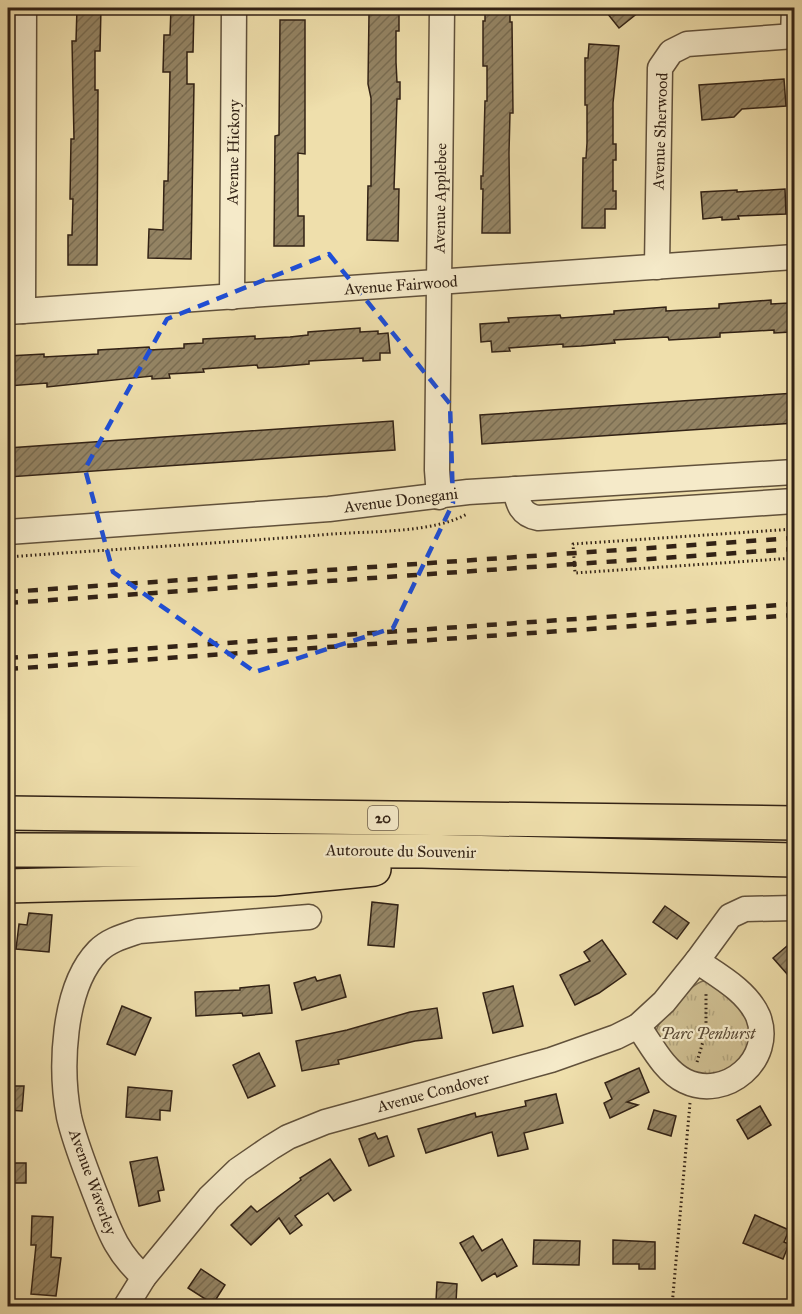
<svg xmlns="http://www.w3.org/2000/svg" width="802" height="1314" font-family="'IM FELL Great Primer',serif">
<defs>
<pattern id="park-tufts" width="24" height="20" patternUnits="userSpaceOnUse" patternTransform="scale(1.5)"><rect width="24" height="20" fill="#cfbf92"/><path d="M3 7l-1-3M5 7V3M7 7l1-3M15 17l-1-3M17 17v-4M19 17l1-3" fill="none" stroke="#b2a47d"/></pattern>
<pattern id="building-hatch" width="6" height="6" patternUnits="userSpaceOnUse" patternTransform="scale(1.5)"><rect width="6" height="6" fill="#948464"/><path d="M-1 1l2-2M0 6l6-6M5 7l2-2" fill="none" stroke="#796c51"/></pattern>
</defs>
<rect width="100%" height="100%" fill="#efdfac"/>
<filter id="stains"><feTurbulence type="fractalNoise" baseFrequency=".00333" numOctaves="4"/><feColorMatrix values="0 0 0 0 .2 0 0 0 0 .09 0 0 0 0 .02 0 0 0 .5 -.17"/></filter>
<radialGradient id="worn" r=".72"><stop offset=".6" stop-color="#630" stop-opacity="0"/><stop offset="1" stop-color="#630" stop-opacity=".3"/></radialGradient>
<path fill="url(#park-tufts)" stroke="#807054" stroke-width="1.5" d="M703,981L708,982L737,1001L753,1031L742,1064L709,1078L681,1069L656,1032C658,1019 690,985 703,981Z"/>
<g fill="url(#building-hatch)" stroke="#322215" stroke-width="1.5">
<polygon points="77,8 101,8 100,51 95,51 95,90 98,90 97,265 68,265 68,235 72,235 73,199 70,199 71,139 74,139 72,41 76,41"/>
<polygon points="171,8 194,8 193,52 187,52 187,84 194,84 191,259 148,258 149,229 163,230 164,181 168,181 170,72 163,72 164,35 170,35"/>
<polygon points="485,8 510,8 510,22 512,22 513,113 510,113 509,153 510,233 482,233 483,189 481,189 481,176 483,176 485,101 487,101 487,66 483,66 483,21 485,21"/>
<polygon points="603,8 644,8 619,28"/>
<polygon points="369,14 399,14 399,31 396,31 396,62 397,82 400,82 400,99 397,99 394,189 399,189 398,241 367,240 368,186 371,186 371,98 368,84"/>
<polygon points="280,20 305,20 305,154 298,153 298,216 304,216 304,246 274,246 275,136 279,135"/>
<polygon points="589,44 619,46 613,103 613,144 616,144 616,160 613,160 613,191 616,191 616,209 605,209 605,228 582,228 583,158 586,158 587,143 587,105 585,105 585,58 588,58"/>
<polygon points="784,79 786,106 742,109 734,117 702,120 699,85"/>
<polygon points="785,189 786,214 738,216 739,219 722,220 722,217 703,219 701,192 737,190 737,192"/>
<polygon points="771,300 771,304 789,303 791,332 774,333 774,330 739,332 720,333 720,337 669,340 668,337 614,340 615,343 581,346 563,347 563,344 509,348 510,351 492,352 491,341 481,342 480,324 509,322 508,318 560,315 561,318 614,314 614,311 666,307 666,311 719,308 719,304"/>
<polygon points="360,328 360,332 378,331 378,334 388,333 390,353 380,353 380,360 363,361 363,358 309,361 309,364 275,367 258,368 257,365 203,369 204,372 169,374 170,378 152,379 152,376 47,387 47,383 8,386 8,356 44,354 44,357 98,354 98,350 149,347 150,350 184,348 184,344 203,343 203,339 255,336 255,339 290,337 308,335 308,332"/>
<polygon points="795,393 795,423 482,444 480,415"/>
<polygon points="393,421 395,450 8,477 8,448"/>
<polygon points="372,902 398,905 394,947 368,945"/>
<polygon points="665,906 689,923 677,939 653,922"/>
<polygon points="29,913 52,915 49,952 16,949 19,924 27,925"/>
<polygon points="602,940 626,974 599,993 575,1005 560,975 590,961 584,952"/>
<polygon points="787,946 795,955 795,983 773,958"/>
<polygon points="340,975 346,997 302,1010 294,983 315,977 317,981"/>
<polygon points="269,985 272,1013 243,1016 242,1013 196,1016 195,992 240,990 240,988"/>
<polygon points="513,986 523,1026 493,1033 483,993"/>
<polygon points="122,1006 151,1018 135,1055 107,1044"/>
<polygon points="437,1008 442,1038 415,1041 338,1060 339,1064 302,1071 296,1041 347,1030 410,1012"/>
<polygon points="259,1053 275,1086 248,1098 233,1065"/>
<polygon points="639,1068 649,1092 627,1102 638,1105 610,1118 604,1103 612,1099 605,1083"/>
<polygon points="8,1086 24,1086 22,1111 8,1110"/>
<polygon points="128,1087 172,1091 170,1111 160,1110 160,1120 126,1117"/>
<polygon points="556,1094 563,1123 524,1133 528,1149 498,1156 492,1132 426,1153 418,1129 475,1113 476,1117 526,1106 525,1101"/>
<polygon points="760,1106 771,1125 748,1139 737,1120"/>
<polygon points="654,1110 676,1116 671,1136 648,1129"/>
<polygon points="375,1133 378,1139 387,1136 394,1156 369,1166 359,1139"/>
<polygon points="157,1157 164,1190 158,1191 160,1201 139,1206 130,1162"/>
<polygon points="330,1159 351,1190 334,1201 328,1193 295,1216 302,1225 290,1234 279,1218 251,1245 231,1225 251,1206 257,1212 301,1180 300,1178"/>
<rect x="8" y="1163" width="18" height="20"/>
<polygon points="755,1215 789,1230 784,1242 789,1244 783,1259 743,1243"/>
<polygon points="32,1216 53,1217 51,1257 61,1258 56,1296 31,1294 36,1245 31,1245"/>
<polygon points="473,1236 482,1251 502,1239 517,1266 497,1277 495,1273 482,1281 460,1243"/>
<polygon points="534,1240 580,1241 579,1265 533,1264"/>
<polygon points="613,1240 655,1242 655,1269 639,1269 639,1264 613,1264"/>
<polygon points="201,1269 225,1285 213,1304 188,1288"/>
<polygon points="437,1282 457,1284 456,1302 436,1301"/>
</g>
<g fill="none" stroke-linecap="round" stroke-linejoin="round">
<g stroke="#61513b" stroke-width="27">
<g id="minor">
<polyline points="793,37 794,8"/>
<polyline points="657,267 660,68 671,52 687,44 794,36"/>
<polyline points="232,297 234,8"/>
<polyline points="23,311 24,8"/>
<polyline points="8,312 794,257"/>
<path d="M515,489C518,504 521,515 538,518L794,501"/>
<polyline points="439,497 437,470 442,8"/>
<polyline points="8,532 329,509 468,492 794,472"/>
<path d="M638,1026C651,1044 664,1071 685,1081C726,1101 775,1059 758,1016C747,991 719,976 697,961"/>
<path d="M144,1277C114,1251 108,1226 94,1191C85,1167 75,1143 69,1117C60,1070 62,988 98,951C109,940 124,936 139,931L309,917"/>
<polyline points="126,1306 144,1277 209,1198 238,1170 270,1148 288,1137 325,1122 551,1060 616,1037 638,1026 664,1002 697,961 730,916 745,909 794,908"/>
</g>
</g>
<g stroke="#322215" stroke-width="36">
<g id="highway">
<polyline points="8,813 794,823"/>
<polyline points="8,850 422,851 794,860"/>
<polyline points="8,886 273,879 374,869"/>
</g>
</g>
<g stroke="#322215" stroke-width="3" stroke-dasharray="1.5 3" stroke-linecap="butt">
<polyline points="794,529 573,544 575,573 794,558"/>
<path d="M8,557C116,549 224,543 332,534C372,531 433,533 467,514"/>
<polyline points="697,1062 706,1031 706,992"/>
<polyline points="672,1306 690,1103"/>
</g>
<use href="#minor" stroke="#f5eac9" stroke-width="24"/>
<use href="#highway" stroke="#efdfac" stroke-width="33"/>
<g stroke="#322215" stroke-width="4.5" stroke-dasharray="10 10" stroke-linecap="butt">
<polyline points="8,592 794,538"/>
<polyline points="8,603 794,549"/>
<polyline points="8,658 794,604"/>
<polyline points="8,669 794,615"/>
</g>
</g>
<path fill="none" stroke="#1d4ed8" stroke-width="4.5" stroke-dasharray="12 8" stroke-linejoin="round" d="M329,254L450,404L453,503L393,628L255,672L113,572L85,469L167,319Z"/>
<g text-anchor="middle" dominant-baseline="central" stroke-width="4.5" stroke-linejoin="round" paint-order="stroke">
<rect fill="#f5eac9" stroke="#6c5e4b" stroke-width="1.5" x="368" y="806" width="30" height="24" rx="4.5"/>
<g font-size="15" font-weight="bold" fill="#322215">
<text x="383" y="818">20</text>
</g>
<g font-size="16" fill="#322215" stroke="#f5eac9">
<text transform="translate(660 131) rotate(-88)">Avenue Sherwood</text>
<text transform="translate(233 152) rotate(-89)">Avenue Hickory</text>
<text transform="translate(440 198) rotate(-89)">Avenue Applebee</text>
<text transform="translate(401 285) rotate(-4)">Avenue Fairwood</text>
<text transform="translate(401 500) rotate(-7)">Avenue Donegani</text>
<text transform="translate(401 851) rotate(1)">Autoroute du Souvenir</text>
<text transform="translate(433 1092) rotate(-15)">Avenue Condover</text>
<text transform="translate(93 1182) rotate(70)">Avenue Waverley</text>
</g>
<g font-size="16" font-style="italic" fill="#594934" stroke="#f5eac9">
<text x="708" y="1033">Parc Penhurst</text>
</g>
</g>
<rect width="802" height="1314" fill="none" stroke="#efdfac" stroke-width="30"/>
<rect x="9" y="9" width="784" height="1296" fill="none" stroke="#322215" stroke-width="3"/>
<rect x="15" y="15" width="772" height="1284" fill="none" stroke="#322215" stroke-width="1.5"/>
<rect width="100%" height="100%" filter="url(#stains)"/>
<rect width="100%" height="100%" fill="url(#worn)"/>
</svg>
